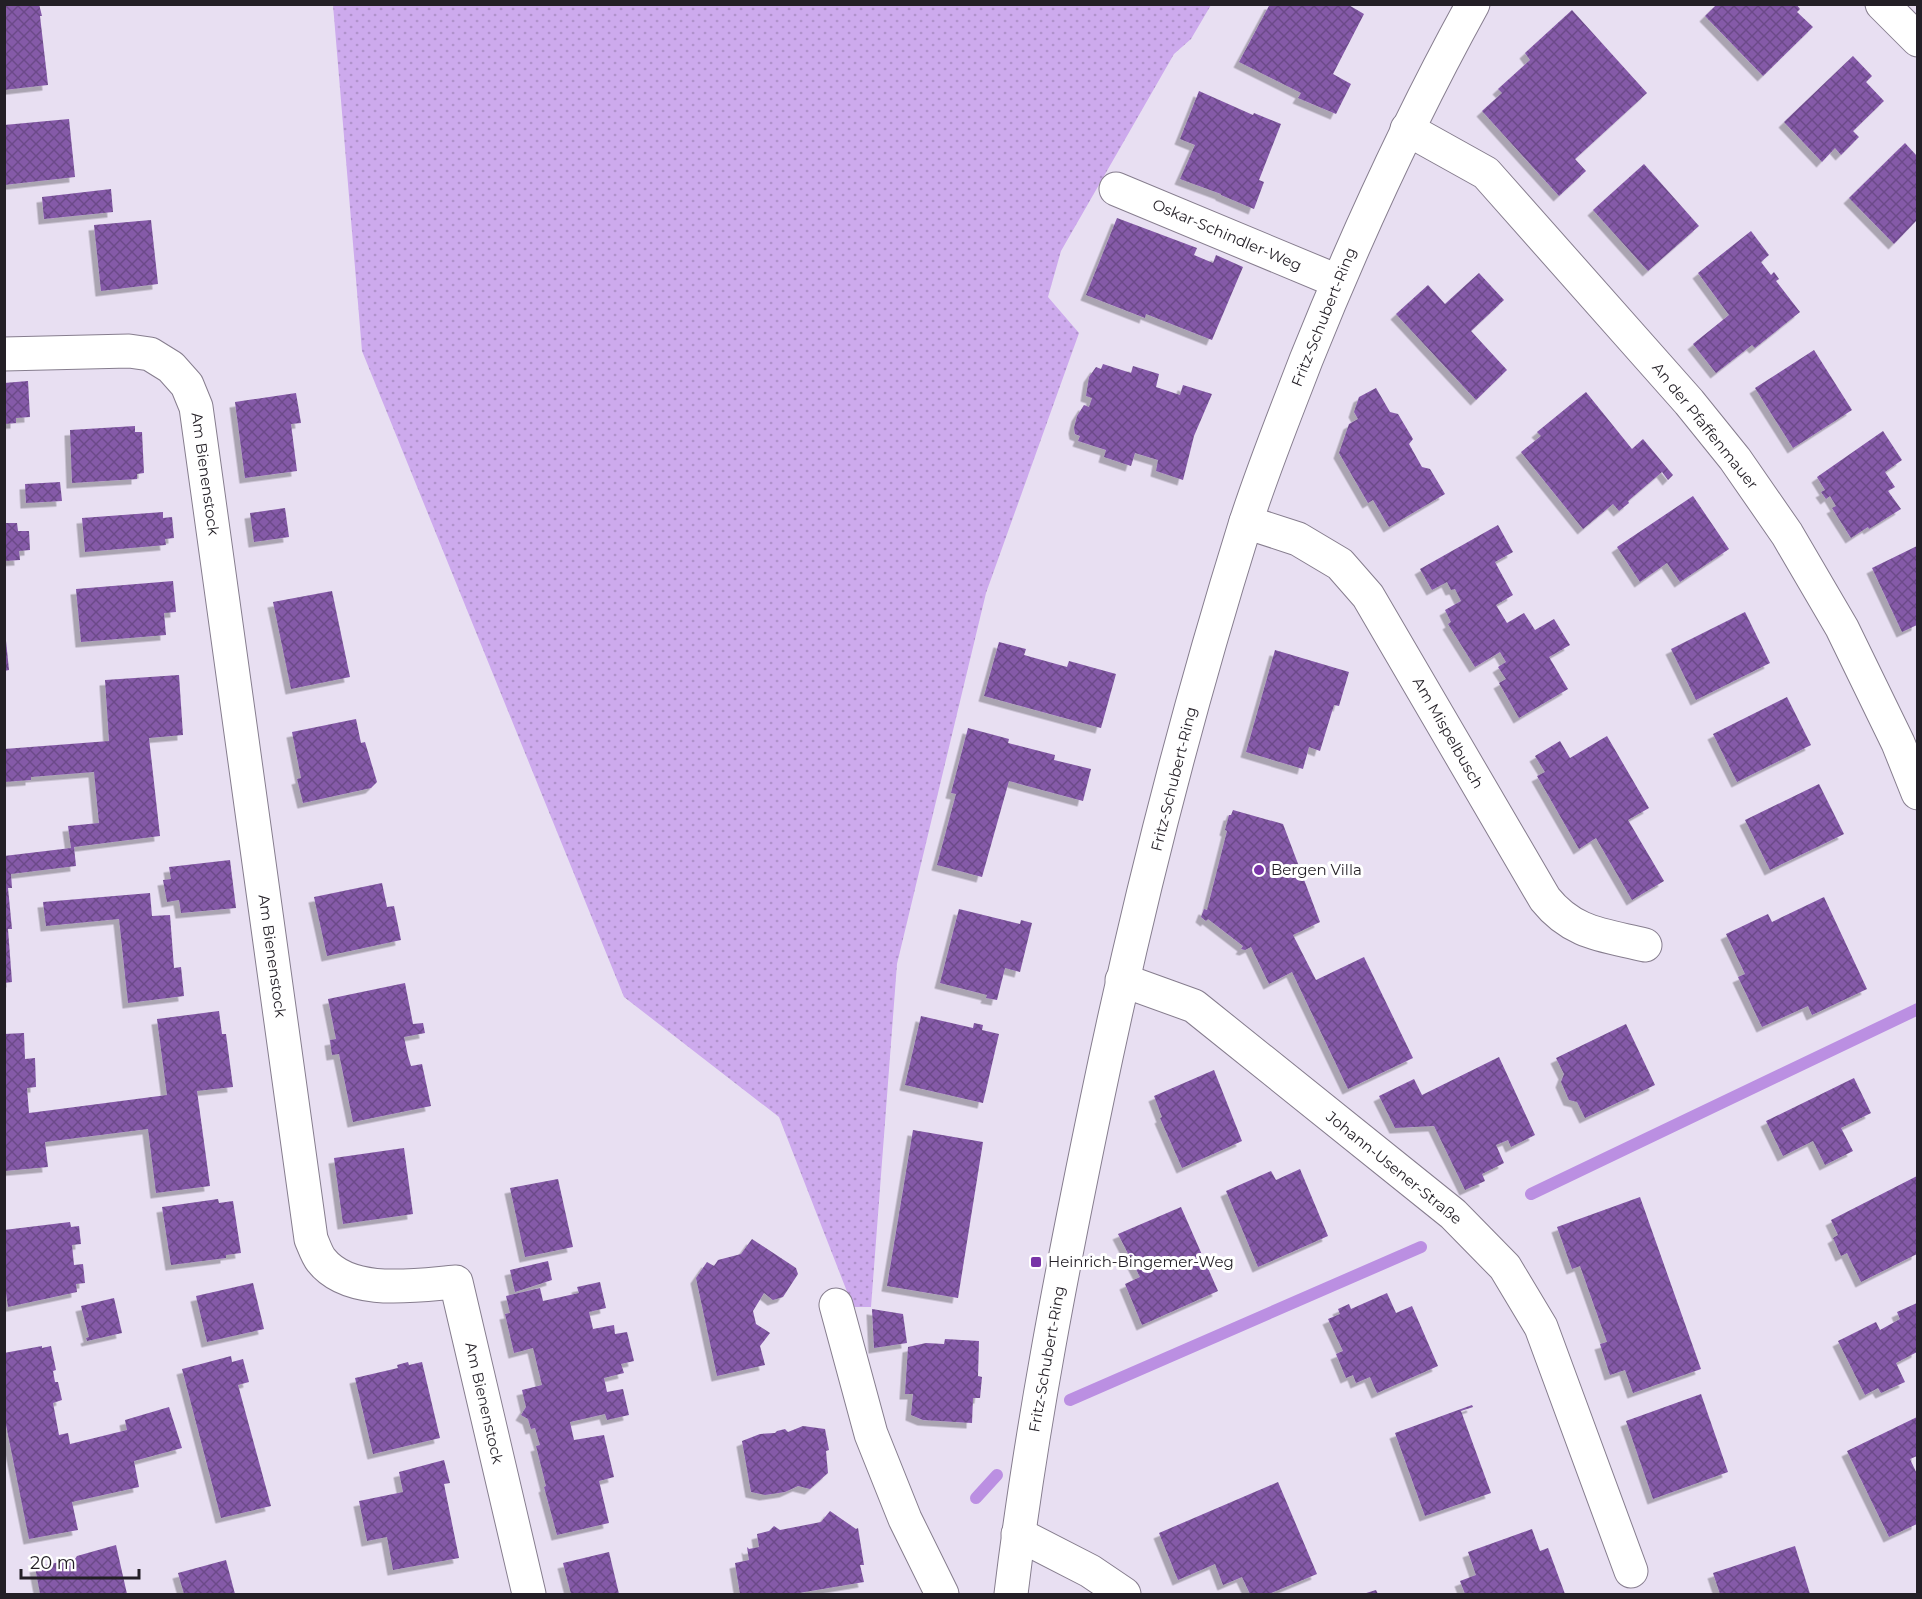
<svg xmlns="http://www.w3.org/2000/svg" width="1922" height="1599" viewBox="0 0 1922 1599" font-family="Montserrat,sans-serif">
<defs>
<pattern id="garden-dots" width="8" height="8" patternUnits="userSpaceOnUse" patternTransform="scale(1.5)"><rect width="8" height="8" fill="#cdaaed"/><path d="M2 2h.1M6 6h.1" fill="none" stroke="#b092cb" stroke-width="1.8" stroke-linecap="round"/></pattern>
<pattern id="building-cross-hatch" width="8" height="8" patternUnits="userSpaceOnUse" patternTransform="scale(1.5)"><rect width="8" height="8" fill="#855aa8"/><path d="M0 0l8 8M0 8l8-8" fill="none" stroke="#6c4a89"/></pattern>
<filter id="shadow"><feDropShadow dx="-5.5" dy="5.5" stdDeviation="0" flood-color="#0004"/></filter>
</defs>
<rect width="100%" height="100%" fill="#e8dff2"/>
<path fill="url(#garden-dots)" d="M333 5H1211L1191 39 1174 54 1061 251 1048 297 1079 333 986 593 897 964 871 1307H853L779 1117 624 997 362 351Z"/>
<g fill="none" stroke-linecap="round" stroke-linejoin="round">
<g stroke="#bb8fe2" stroke-width="12">
<path d="M1531 1194 1918 1009"/>
<path d="M1070 1400 1421 1247"/>
<path d="M976 1498 997 1475"/>
</g>
</g>
<g fill="url(#building-cross-hatch)" filter="url(#shadow)">
<path d="M4 4H39L42 16H40L48 85 4 90Z"/>
<path d="M1270 4H1347L1364 14 1333 74 1351 84 1336 114 1298 98 1301 93 1239 62Z"/>
<path d="M1717 4H1796L1800 9 1797 12 1813 27 1763 76 1705 16Z"/>
<path d="M1572 10 1647 93 1575 159 1586 171 1559 196 1482 111 1502 93 1498 89 1530 60 1525 53Z"/>
<path d="M1853 56 1872 76 1866 82 1884 101 1853 131 1859 137 1841 155 1835 148 1822 162 1784 122Z"/>
<path d="M1199 91 1253 115 1254 113 1281 124 1259 180 1264 182 1254 209 1221 195V194L1180 179 1195 145 1180 139Z"/>
<path d="M69 119 75 177 4 185V125Z"/>
<path d="M1905 143 1917 156V220L1894 244 1849 198Z"/>
<path d="M1644 164 1699 226 1648 271 1593 210Z"/>
<path d="M111 189 113 212 44 219 42 197Z"/>
<path d="M1117 218 1197 248 1194 255 1213 263 1216 255 1243 267 1212 340 1146 314 1145 318 1086 295Z"/>
<path d="M151 220 158 284 101 291 94 225Z"/>
<path d="M1751 231 1769 255 1761 262 1771 275 1774 272 1779 279 1776 281 1800 312 1755 348 1752 345 1716 373 1693 344 1729 315 1698 273Z"/>
<path d="M1479 273 1504 300 1471 331 1507 370 1476 400 1396 314 1428 285 1445 304Z"/>
<path d="M1814 350 1852 410 1793 448 1755 388Z"/>
<path d="M1103 364 1131 373 1133 366 1159 374 1156 387 1180 395 1183 385 1212 394 1194 436 1183 480 1156 471 1158 460 1135 453 1131 466 1104 457 1106 450 1078 441 1080 436 1075 434 1074 428 1077 416 1084 405 1089 407 1092 398 1086 396 1089 377 1096 367 1101 369Z"/>
<path d="M28 381 30 417 16 418V423L4 424V383Z"/>
<path d="M1376 388 1390 412 1398 414 1413 439 1409 444 1422 467 1430 469 1445 494 1389 527 1373 500 1368 503 1339 453 1349 424 1358 419 1354 412 1359 397Z"/>
<path d="M1586 392 1632 449 1643 439 1673 475 1668 480 1662 472 1628 501 1629 503 1619 511 1613 504 1583 529 1521 452 1541 436 1537 432Z"/>
<path d="M296 393 301 423 291 424 297 471 245 478 235 402Z"/>
<path d="M135 426V432H142L144 473 137 474V479L72 483 70 430Z"/>
<path d="M1883 431 1902 460 1885 472 1895 487 1888 491 1901 509 1869 529 1868 527 1851 538 1832 508 1836 506 1830 496 1826 499 1821 492 1825 490 1817 477Z"/>
<path d="M60 482 62 501 26 503 25 484Z"/>
<path d="M1693 496 1729 549 1680 582 1667 563 1640 582 1617 547Z"/>
<path d="M285 508 289 537 254 542 250 513Z"/>
<path d="M163 512V518L172 517 174 538 165 539 166 545 85 552 82 518Z"/>
<path d="M4 523H17L18 531H29L30 550 19 551 20 560 4 561Z"/>
<path d="M1498 525 1513 552 1495 562 1513 595 1496 605 1507 623 1524 613 1535 630 1554 619 1570 645 1549 657 1568 689 1519 718 1499 683 1506 679 1498 667 1506 662 1500 652 1475 667 1448 624 1451 622 1445 610 1461 601 1455 589 1451 590 1447 582 1432 590 1420 569Z"/>
<path d="M1917 546V625L1902 632 1872 568Z"/>
<path d="M173 581 176 612 164 613 166 635 81 642 76 589Z"/>
<path d="M332 591 350 677 291 689 273 602Z"/>
<path d="M1745 612 1770 663 1696 700 1671 649Z"/>
<path d="M4 641H6L9 670 4 671Z"/>
<path d="M999 642 1026 649 1024 655 1067 667 1069 661 1116 674 1101 728 984 696Z"/>
<path d="M1275 650 1349 672 1339 706 1334 705 1320 751 1309 747 1303 769 1246 752Z"/>
<path d="M179 675 183 735 149 738 160 836 74 847 76 866 11 874 12 888H8L12 929H8L12 982 4 983V856L71 848 68 826 99 823 94 772 31 777V780L4 782V749L109 741 105 680Z"/>
<path d="M1787 697 1811 745 1737 782 1713 734Z"/>
<path d="M356 719 361 743 365 742 377 782 371 788 303 803 297 779 301 778 292 732Z"/>
<path d="M968 728 1009 739 1008 743 1055 755 1054 760 1091 769 1083 801 1009 781 982 877 937 865 956 794 951 793Z"/>
<path d="M1607 736 1649 808 1628 820 1664 881 1632 900 1596 838 1579 849 1537 776 1545 772 1535 756 1560 741 1570 758Z"/>
<path d="M1819 784 1844 834 1770 870 1745 820Z"/>
<path d="M1233 810 1283 824 1320 922 1293 935 1316 980 1364 957 1413 1058 1348 1089 1292 972 1269 984 1251 947 1245 950 1241 949 1243 946 1208 919 1206 921 1201 917 1204 909 1207 910 1227 831 1225 830 1229 815H1231Z"/>
<path d="M230 860 236 908 181 913 179 900 167 902 163 880 171 879 169 867Z"/>
<path d="M382 883 387 907 394 906 401 940 327 956 314 897Z"/>
<path d="M150 893 152 916 170 915 174 968 181 967 184 996 128 1003 119 919 46 926 43 902Z"/>
<path d="M1824 897 1867 989 1812 1015 1808 1006 1762 1027 1738 977 1745 974 1726 934 1768 914 1772 922Z"/>
<path d="M959 909 1020 924 1021 920 1032 923 1020 972 1005 968 997 1000 986 998 987 995 940 983Z"/>
<path d="M405 983 413 1024 423 1023 425 1033 404 1037 408 1056 411 1066 422 1064 431 1106 353 1122 339 1054 332 1055 330 1040 336 1039 328 999Z"/>
<path d="M219 1011 222 1034H226L233 1087 197 1091 210 1186 156 1193 148 1129 45 1142 48 1167 4 1171V1034L24 1033 25 1059 35 1058 36 1087 27 1088 29 1113 167 1095 157 1019Z"/>
<path d="M921 1016 973 1028 974 1023 983 1025 982 1030 999 1034 983 1103 905 1085Z"/>
<path d="M1626 1024 1655 1085 1585 1118 1577 1102 1569 1100 1561 1082 1564 1074 1556 1058Z"/>
<path d="M1499 1057 1535 1135 1511 1147 1508 1140 1496 1145 1504 1163 1482 1174 1485 1181 1465 1190 1434 1126 1395 1128 1379 1096 1414 1079 1422 1095Z"/>
<path d="M1214 1070 1242 1141 1182 1168 1160 1118 1162 1117 1154 1096Z"/>
<path d="M1854 1078 1871 1113 1841 1128 1853 1151 1825 1165 1813 1141 1783 1156 1766 1121Z"/>
<path d="M913 1130 983 1142 958 1298 887 1286Z"/>
<path d="M404 1148 413 1214 343 1224 334 1158Z"/>
<path d="M1300 1169 1328 1236 1258 1267 1226 1191 1271 1171 1276 1180Z"/>
<path d="M1917 1176V1254L1861 1282 1847 1253 1841 1256 1833 1238 1838 1235 1831 1220Z"/>
<path d="M558 1179 573 1247 525 1257 510 1188Z"/>
<path d="M1640 1197 1701 1369 1633 1393 1625 1370 1610 1375 1600 1344 1607 1342 1580 1266 1572 1269 1557 1227Z"/>
<path d="M218 1199 219 1203 233 1201 241 1253 226 1255V1258L171 1265 162 1207Z"/>
<path d="M1181 1207 1218 1291 1142 1325 1125 1284 1140 1277 1118 1234Z"/>
<path d="M70 1222 71 1227 79 1226 81 1244 72 1245 74 1265 83 1264 85 1283 76 1284 77 1292 8 1307 4 1279V1230Z"/>
<path d="M752 1239 796 1268 798 1274 783 1297 773 1300 764 1293 753 1311 756 1324 770 1333 760 1346 765 1365 717 1376 696 1278 707 1262 714 1266 718 1260 741 1254Z"/>
<path d="M548 1261 552 1280 515 1292 510 1270Z"/>
<path d="M600 1282 606 1308 589 1312 593 1329 614 1325 615 1334 627 1332 634 1361 621 1364 624 1373 604 1378 607 1392 623 1389 629 1415 607 1420 605 1414 570 1422 574 1440 604 1435 614 1477 599 1481 609 1523 557 1535 544 1487 546 1486 536 1446 540 1445 535 1428 531 1429 528 1419 521 1415 526 1407 522 1390 542 1385 533 1348 514 1353 505 1314 510 1313 506 1296 540 1288 543 1301 579 1293 577 1287Z"/>
<path d="M253 1283 264 1329 207 1342 196 1296Z"/>
<path d="M1387 1293 1396 1313 1412 1306 1438 1366 1377 1393 1370 1377 1356 1383 1353 1375 1346 1378 1336 1354 1343 1351 1328 1319 1340 1314 1338 1309 1349 1304 1351 1309Z"/>
<path d="M114 1298 122 1333 87 1341 86 1338 89 1337 81 1306Z"/>
<path d="M1917 1303V1352L1896 1363 1905 1382 1881 1393 1878 1388 1865 1395 1838 1341 1876 1322 1880 1330 1900 1319 1897 1312Z"/>
<path d="M872 1309 903 1314 907 1343 874 1348Z"/>
<path d="M945 1339 979 1341 978 1376 982 1377 980 1398H973L972 1423 923 1420 911 1415 913 1394H905L908 1347 926 1343 944 1344Z"/>
<path d="M42 1346V1348L51 1346 56 1370 53 1371 55 1382H58L62 1400 53 1403 59 1435 68 1433 70 1444 127 1430 125 1420 169 1407 182 1448 134 1461 139 1487 72 1502 78 1530 29 1539 4 1415V1353Z"/>
<path d="M231 1356 232 1362 243 1359 249 1382 238 1385 271 1506 221 1518 182 1369Z"/>
<path d="M408 1362 409 1365 422 1362 440 1438 373 1454 355 1378 398 1368 397 1365Z"/>
<path d="M1701 1394 1728 1472 1653 1499 1626 1421Z"/>
<path d="M1472 1405 1473 1407 1461 1411 1491 1493 1425 1516 1395 1433Z"/>
<path d="M1917 1417V1456L1910 1459 1917 1474V1524L1889 1537 1847 1451Z"/>
<path d="M803 1426 825 1429 829 1450 826 1451 828 1473 810 1489 798 1486 785 1492 765 1495 751 1492 742 1441 760 1434 775 1433 777 1431 785 1429 788 1432Z"/>
<path d="M444 1460 450 1483 444 1484 459 1558 393 1570 387 1537 367 1541 359 1501 403 1492 399 1472Z"/>
<path d="M1278 1482 1317 1574 1269 1594H1250L1242 1577 1223 1585 1215 1564 1178 1580 1159 1533Z"/>
<path d="M830 1511 856 1529 858 1528 864 1565H860L864 1582 793 1594H740L735 1563 749 1560 747 1547 749 1549 759 1547 757 1534 769 1531 774 1526 780 1530 821 1522Z"/>
<path d="M1532 1529 1540 1551 1548 1548 1565 1594H1465L1460 1581 1476 1575 1468 1552Z"/>
<path d="M116 1545 127 1594H40L35 1567 75 1559 77 1556Z"/>
<path d="M1795 1546 1810 1594H1720L1713 1573Z"/>
<path d="M609 1552 619 1594H571L563 1563Z"/>
<path d="M226 1560 235 1594H184L178 1573Z"/>
<path d="M1376 1590 1378 1594H1363Z"/>
</g>
<g fill="none" stroke-linecap="round" stroke-linejoin="round">
<defs>
<g id="minor">
<path d="M1882 4 1918 40"/>
<path d="M1407 129 1486 173 1689 402 1735 459 1787 534 1842 628 1898 743 1918 793"/>
<path d="M1116 189 1337 281"/>
<path d="M4 354 129 351 150 354 171 367 187 385 196 407 311 1239C314 1246 317 1255 321 1260 350 1297 417 1285 456 1282L529 1594"/>
<path d="M1246 522 1298 539 1340 564 1368 596 1545 899C1573 934 1604 935 1645 945"/>
<path d="M1122 980 1194 1006 1453 1214 1505 1267 1541 1327 1631 1571"/>
<path d="M836 1305 871 1434 905 1519 942 1594"/>
<path d="M1018 1534 1090 1571 1124 1594"/>
<path d="M1011 1594C1031 1428 1063 1264 1097 1100 1137 907 1186 714 1245 525 1263 469 1285 415 1306 360 1355 238 1409 120 1473 4"/>
</g>
</defs>
<use href="#minor" stroke="#867d8e" stroke-width="35"/>
<use href="#minor" stroke="#fff" stroke-width="33"/>
</g>
<g fill="#7833a7" stroke="#fff" stroke-width="2">
<circle cx="1259" cy="870" r="6"/>
<rect x="1030" y="1256" width="12" height="12" rx="3"/>
</g>
<g text-anchor="middle" stroke-width="6" stroke-linejoin="round" paint-order="stroke">
<g font-size="15" fill="#231f26" stroke="#fff">
<text transform="translate(1227 235) rotate(23)" y="5">Oskar-Schindler-Weg</text>
<text transform="translate(1324 317) rotate(-68)" y="5">Fritz-Schubert-Ring</text>
<text transform="translate(1705 426) rotate(51)" y="5">An der Pfaffenmauer</text>
<text transform="translate(205 474) rotate(82)" y="5">Am Bienenstock</text>
<text transform="translate(1448 733) rotate(60)" y="5">Am Mispelbusch</text>
<text transform="translate(1174 779) rotate(-76)" y="5">Fritz-Schubert-Ring</text>
<text transform="translate(272 956) rotate(82)" y="5">Am Bienenstock</text>
<text transform="translate(1394 1168) rotate(39)" y="5">Johann-Usener-Straße</text>
<text transform="translate(1047 1359) rotate(-80)" y="5">Fritz-Schubert-Ring</text>
<text transform="translate(484 1403) rotate(77)" y="5">Am Bienenstock</text>
</g>
<g font-size="15" fill="#231f26" stroke="#fff" text-anchor="start">
<text x="1271" y="875">Bergen Villa</text>
<text x="1048" y="1267">Heinrich-Bingemer-Weg</text>
</g>
</g>
<rect width="1922" height="1599" fill="none" stroke="#231f26" stroke-width="12"/>
<path d="M21 1569v9h118v-9" fill="none" stroke="#231f26" stroke-width="3"/>
<text x="30" y="1569" font-size="18" fill="#231f26" stroke="#ffffff" stroke-width="4.5" paint-order="stroke">20 m</text>
</svg>
